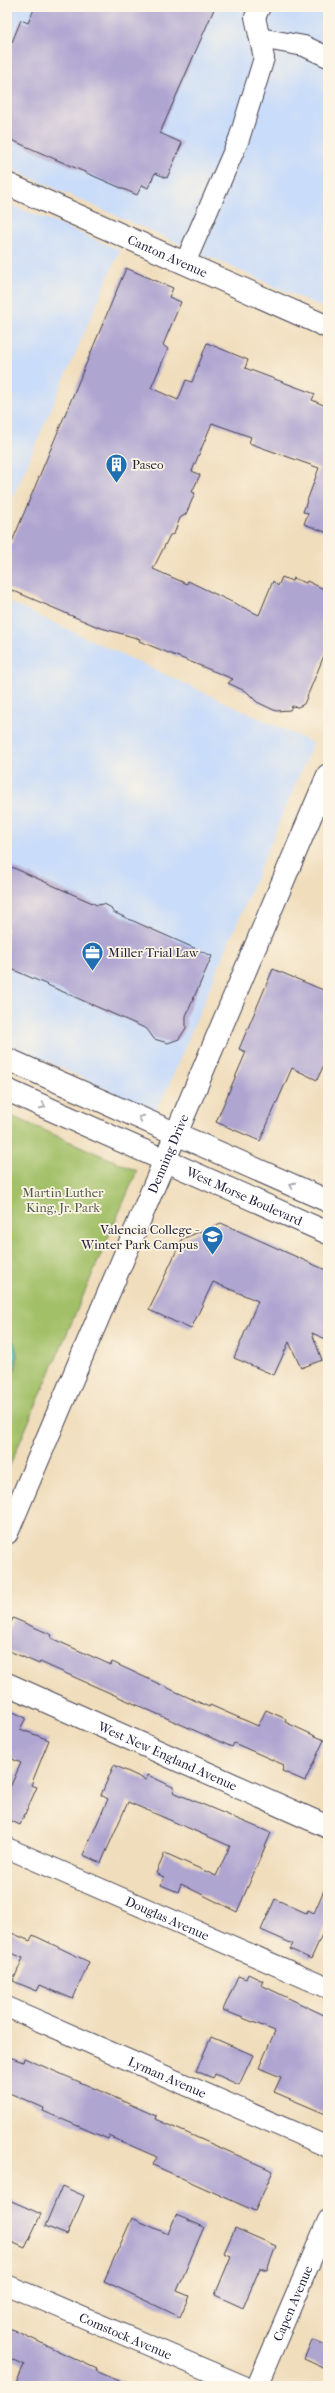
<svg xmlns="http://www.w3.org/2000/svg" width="335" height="2393" viewBox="0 0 335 2393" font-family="'IM FELL French Canon',serif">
<rect width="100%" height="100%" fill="#fcf5e5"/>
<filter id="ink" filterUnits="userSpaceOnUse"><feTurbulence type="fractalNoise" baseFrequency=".025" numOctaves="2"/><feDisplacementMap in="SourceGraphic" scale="8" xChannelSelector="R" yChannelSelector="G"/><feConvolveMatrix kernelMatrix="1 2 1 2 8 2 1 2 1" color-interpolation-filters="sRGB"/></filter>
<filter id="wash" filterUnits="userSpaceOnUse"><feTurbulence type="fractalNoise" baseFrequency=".012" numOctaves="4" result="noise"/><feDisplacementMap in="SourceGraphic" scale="16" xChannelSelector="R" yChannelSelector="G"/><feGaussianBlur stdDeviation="0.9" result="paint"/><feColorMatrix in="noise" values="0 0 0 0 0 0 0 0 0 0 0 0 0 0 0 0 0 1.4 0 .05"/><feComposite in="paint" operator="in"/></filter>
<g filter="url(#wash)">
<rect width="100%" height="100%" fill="#f0ddbc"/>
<g fill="#c9dcf9">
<path d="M7 7H328V310L7 167Z"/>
<path d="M7 203 120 250 7 511Z"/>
<path d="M7 601 313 743 166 1092 155 1111 7 1043Z"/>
</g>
<path fill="#a2c068" stroke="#627152" d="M7 1114 137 1171 7 1472V1387L17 1364V1353L7 1326Z"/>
<path fill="#5dcad2" stroke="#407686" d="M7 1326C20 1353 18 1360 7 1387Z"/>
<g id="blocks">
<g fill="#afa5d1">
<path d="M35 7H215L160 133 182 143 167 178 155 173 148 188 142 185 137 195 7 138V44L12 42 21 20 28 23Z"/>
<path d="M126 268 173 288 169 297 181 302 163 345 168 349 151 388 178 400 186 380 192 382 207 343 248 360 245 368 315 394 312 400 328 407V533L304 524 308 513 303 512 319 468 249 443 251 437 212 423 192 471 200 475 192 492 195 493 186 514 180 518 174 534 170 535 153 569 187 584 188 581 259 615 273 581 278 586 282 577 292 581 293 578 306 583 307 581 328 591V646L304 704 298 707 292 706 290 710 276 711 257 702 247 692 228 683 233 679 139 641 140 639 98 627 7 588V554Z"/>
<path d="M7 865 97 905 104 904 110 907 113 912 212 956 186 1016V1028L179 1039 168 1043 154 1039 147 1029 7 967Z"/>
<path d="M273 969 328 992V1056L317 1080 292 1068 260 1141 216 1122 246 1052 239 1049Z"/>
<path d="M221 1223 328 1271V1340L312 1333 322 1360 301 1368 289 1342 274 1375 234 1358 258 1301 213 1282 191 1329 149 1310 182 1239Z"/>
<path d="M13 1618 52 1635 51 1638 111 1665 112 1662 209 1707 210 1705 258 1726 266 1710 286 1719 285 1722 324 1740 305 1781 282 1771 284 1765 234 1743 232 1747 40 1662 39 1664 7 1650V1631Z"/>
<path d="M7 1709 26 1718 20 1729 49 1740 31 1785 37 1787 20 1825 7 1819V1794L21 1763 8 1757 7 1760Z"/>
<path d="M114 1765 146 1780 148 1775 175 1788 173 1792 271 1833 237 1912 181 1884 178 1892 161 1885 164 1877 156 1873 165 1853 216 1876 230 1846 128 1802 101 1863 83 1855 108 1799 101 1795Z"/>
<path d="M328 1881V1921L311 1959 290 1949 293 1944 261 1930 275 1899 306 1913 308 1910 314 1913Z"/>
<path d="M7 1931 30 1941 33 1935 89 1962 73 1999 40 1985 37 1991 13 1981 23 1958 7 1951Z"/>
<path d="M248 1974 263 1981 261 1985 328 2017V2115L274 2092 281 2077 259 2068 275 2031 223 2010 238 1976 246 1979Z"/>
<path d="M211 2037 253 2055 239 2085 215 2074 213 2078 196 2071Z"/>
<path d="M7 2056 23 2062 24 2058 89 2086 156 2116 155 2119 273 2171 255 2211 153 2165 157 2157 109 2136 108 2139 43 2111 44 2108 7 2092Z"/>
<path d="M62 2186 84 2196 67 2235 45 2226Z"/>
<path d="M7 2199 41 2214 25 2248 7 2240Z"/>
<path d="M176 2215 204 2227 177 2291 189 2296 180 2317 104 2281 132 2218 168 2234Z"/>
<path d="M235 2228 276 2246 267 2270 260 2268 243 2308 215 2295 231 2256 224 2253Z"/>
<path d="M7 2327 97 2369 96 2371 131 2386H15L24 2365 7 2357Z"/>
<path d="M312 2340 328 2347V2370L304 2359Z"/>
</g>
</g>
</g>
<g filter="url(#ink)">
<use href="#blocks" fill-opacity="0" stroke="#413e4e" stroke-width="1"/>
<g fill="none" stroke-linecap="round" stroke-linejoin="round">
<defs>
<g id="street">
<path d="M260 38 304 46 328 57"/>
<path d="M185 263 239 139 264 58 255 17 260 7"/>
<path id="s1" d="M7 1848 328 1988"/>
<path id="s2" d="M7 2007 328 2147"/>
<path id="s3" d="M7 2285 244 2386"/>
<path id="s4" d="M257 2386 328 2220"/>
</g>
<g id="secondary">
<path id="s5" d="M7 184 328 327"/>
<path d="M7 1059 328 1201"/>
<path id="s6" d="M7 1090 328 1233"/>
<path id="s7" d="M7 1533 328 775"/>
<path id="s8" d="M7 1684 328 1827"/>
</g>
</defs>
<use href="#street" stroke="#413e4e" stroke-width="22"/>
<use href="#secondary" stroke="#413e4e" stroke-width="24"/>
<use href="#street" stroke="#fff" stroke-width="20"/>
<use href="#secondary" stroke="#fff" stroke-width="22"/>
</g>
<defs><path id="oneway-chevron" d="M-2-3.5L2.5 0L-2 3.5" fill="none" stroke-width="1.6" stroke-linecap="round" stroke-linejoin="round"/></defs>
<g stroke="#9c9ca7">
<use href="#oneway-chevron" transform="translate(43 1106) rotate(24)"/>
<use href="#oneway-chevron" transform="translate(141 1118) rotate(-156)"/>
<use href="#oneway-chevron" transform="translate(292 1185) rotate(-156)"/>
</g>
</g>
<defs>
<symbol id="building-pin" viewBox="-11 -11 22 30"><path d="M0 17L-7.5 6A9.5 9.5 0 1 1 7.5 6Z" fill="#1f6fb2" stroke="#fcf5e5"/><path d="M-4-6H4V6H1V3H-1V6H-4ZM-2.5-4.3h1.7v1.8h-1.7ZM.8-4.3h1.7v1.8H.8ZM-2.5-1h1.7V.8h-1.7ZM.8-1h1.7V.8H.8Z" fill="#fff"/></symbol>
<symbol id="office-pin" viewBox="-11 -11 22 30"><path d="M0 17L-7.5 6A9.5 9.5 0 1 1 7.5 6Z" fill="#1f6fb2" stroke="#fcf5e5"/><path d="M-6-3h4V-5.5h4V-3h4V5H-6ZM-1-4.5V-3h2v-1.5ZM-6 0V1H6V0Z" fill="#fff"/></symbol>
<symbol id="university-pin" viewBox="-11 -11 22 30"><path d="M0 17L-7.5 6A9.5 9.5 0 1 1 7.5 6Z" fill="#1f6fb2" stroke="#fcf5e5"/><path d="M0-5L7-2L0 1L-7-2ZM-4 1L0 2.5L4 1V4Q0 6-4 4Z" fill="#fff"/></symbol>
</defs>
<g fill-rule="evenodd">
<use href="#building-pin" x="104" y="452" width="25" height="34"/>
<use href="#office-pin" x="80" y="940" width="25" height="34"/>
<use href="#university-pin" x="200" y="1224" width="25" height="34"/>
</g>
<g text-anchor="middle" stroke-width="3.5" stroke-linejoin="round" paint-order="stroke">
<g font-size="13" fill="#22223b" stroke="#fcf5e5">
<text dy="5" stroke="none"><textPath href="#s5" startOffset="176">Canton Avenue</textPath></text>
<text dy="5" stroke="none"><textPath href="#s7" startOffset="412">Denning Drive</textPath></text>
<text dy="5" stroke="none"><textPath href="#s6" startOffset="260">West Morse Boulevard</textPath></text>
<text dy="5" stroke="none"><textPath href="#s8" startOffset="176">West New England Avenue</textPath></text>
<text dy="5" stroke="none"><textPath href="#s1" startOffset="175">Douglas Avenue</textPath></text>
<text dy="5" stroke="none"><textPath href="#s2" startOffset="175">Lyman Avenue</textPath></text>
<text dy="5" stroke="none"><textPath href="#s4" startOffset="90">Capen Avenue</textPath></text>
<text dy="5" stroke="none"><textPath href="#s3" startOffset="129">Comstock Avenue</textPath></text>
</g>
<g font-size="13" fill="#22223b" stroke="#fcf5e5" text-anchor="start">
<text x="132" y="469">Paseo</text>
<text x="108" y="957">Miller Trial Law</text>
<text x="198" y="1234" text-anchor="end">Valencia College -<tspan x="198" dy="15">Winter Park Campus</tspan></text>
</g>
<g font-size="13" fill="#4f594b" stroke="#fcf5e5">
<text x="63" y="1197">Martin Luther<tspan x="63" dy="15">King, Jr. Park</tspan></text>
</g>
</g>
<rect width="335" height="2393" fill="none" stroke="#fcf5e5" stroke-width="24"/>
</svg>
